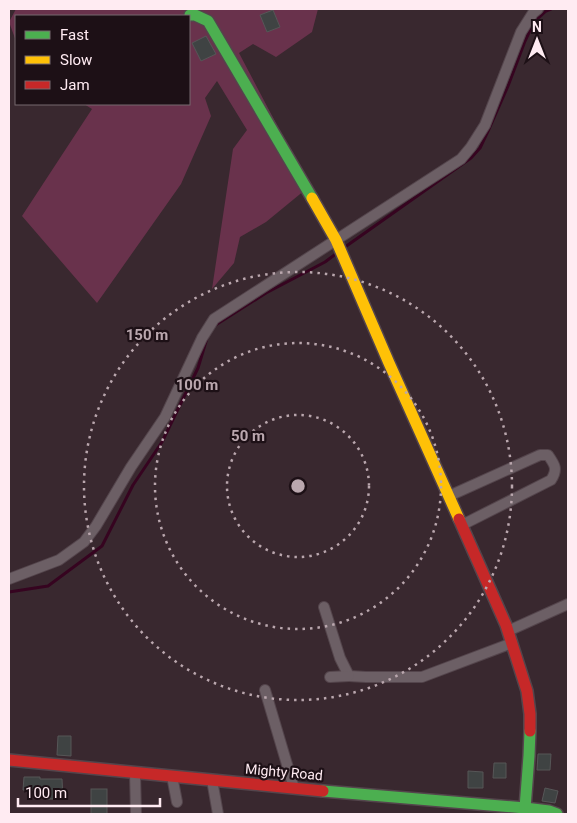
<svg xmlns="http://www.w3.org/2000/svg" width="577" height="823" viewBox="0 0 577 823" font-family="Roboto,sans-serif">
<rect width="100%" height="100%" fill="#39282f"/>
<path fill="#69324c" d="M16 9H318L312 32 276 57 253 44 239 53 310 188 305 190 266 222 240 237 234 263 212 289 233 149 247 130 217 81 205 98 211 116 181 184 97 303 22 216 92 109 84 104H189V16H16V41L9 22Z"/>
<g fill="none" stroke-linecap="round" stroke-linejoin="round">
<g stroke="#360420" stroke-width="3">
<path d="M345 247 471 158 480 148 489 129 508 86 525 41 534 22 546 11 551 9"/>
<path d="M214 326 266 293 325 262 337 253"/>
<path d="M9 592 48 586 102 546 133 485 162 442 198 368 207 338"/>
</g>
</g>
<g fill="#3f4343" stroke="#565657">
<path d="M273 10 280 27 267 32 260 15Z"/>
<path d="M206 36 216 54 201 61 192 43Z"/>
<path d="M58 736H71V756L57 755Z"/>
<path d="M538 754H551L550 770H537Z"/>
<path d="M494 763H506V778H493Z"/>
<path d="M468 771 483 772V788H468Z"/>
<path d="M24 777H40V779H62L63 799H46V791L23 790Z"/>
<path d="M545 788 558 791 555 803 542 801Z"/>
<rect x="91" y="789" width="16" height="25"/>
</g>
<g fill="none" stroke-linecap="round" stroke-linejoin="round">
<defs>
<g id="street">
<path d="M449 496 540 455H548C555 465 558 469 551 480L462 525"/>
<path d="M9 579 59 560 84 542 96 526 131 467 165 417 202 338 214 319 461 159 471 147 485 125 521 32 533 13 538 9"/>
<path d="M324 607 340 658 349 676 366 677H422L512 643"/>
<path d="M508 631 568 604"/>
<path d="M330 677 349 676"/>
<path d="M265 690 294 788"/>
<path d="M135 773 136 814"/>
<path d="M172 776 177 802"/>
<path d="M212 780 218 814"/>
</g>
<g id="fast">
<path d="M190 15H195L208 21 312 198"/>
<path d="M323 791 525 808 549 811 557 814"/>
<path d="M525 808 529 756 530 731"/>
</g>
<path id="slow" d="M312 198 336 240 389 363 459 519"/>
<g id="jam">
<path d="M459 519 506 625 527 691 530 714V731"/>
<path d="M9 760 323 791"/>
</g>
</defs>
<use href="#street" stroke="#54454c" stroke-width="12"/>
<use href="#fast" stroke="#54454c" stroke-width="14"/>
<use href="#slow" stroke="#54454c" stroke-width="14"/>
<use href="#jam" stroke="#54454c" stroke-width="14"/>
<use href="#street" stroke="#6c5f65" stroke-width="10"/>
<use href="#fast" stroke="#4caf50" stroke-width="11"/>
<use href="#slow" stroke="#ffc107" stroke-width="11"/>
<use href="#jam" stroke="#c62828" stroke-width="11"/>
</g>
<g fill="none" stroke="#baa7ae" stroke-width="2.5" stroke-dasharray="2.5 5">
<circle cx="298" cy="486" r="71"/>
<circle cx="298" cy="486" r="143"/>
<circle cx="298" cy="486" r="214"/>
</g>
<g text-anchor="middle" stroke-width="4.5" stroke-linejoin="round" paint-order="stroke">
<g font-size="14" fill="#ffebf2" stroke="#1d1016">
<text transform="translate(284 772) rotate(5)" y="5">Mighty Road</text>
</g>
</g>
<circle cx="298" cy="486" r="8" fill="#baa7ae" stroke="#1d1016" stroke-width="2.5"/>
<g font-size="15" text-anchor="middle" font-weight="bold" fill="#baa7ae" stroke="#1d1016" stroke-width="4.5" stroke-linejoin="round" paint-order="stroke">
<text x="147" y="340">150 m</text>
<text x="197" y="390">100 m</text>
<text x="248" y="441">50 m</text>
</g>
<rect width="577" height="823" fill="none" stroke="#ffebf2" stroke-width="20"/>
<rect x="15" y="15" width="175" height="90" fill="#1d1016" stroke="#77686e"/>
<rect x="25" y="31" width="25" height="8" fill="#4caf50" stroke="#77686e"/>
<text x="60" y="40" font-size="15" fill="#ffebf2">Fast</text>
<rect x="25" y="56" width="25" height="8" fill="#ffc107" stroke="#77686e"/>
<text x="60" y="65" font-size="15" fill="#ffebf2">Slow</text>
<rect x="25" y="81" width="25" height="8" fill="#c62828" stroke="#77686e"/>
<text x="60" y="90" font-size="15" fill="#ffebf2">Jam</text>
<g transform="translate(537 40)" stroke="#1d1016" stroke-width="4" paint-order="stroke">
<path d="M0-4L9 19L0 12L-9 19Z" fill="#ffebf2"/>
<text y="-8" font-size="14" font-weight="bold" text-anchor="middle" fill="#ffebf2">N</text>
</g>
<path d="M18 798v8h142v-8" fill="none" stroke="#ffebf2" stroke-width="2.5"/>
<text x="25" y="798" font-size="15" fill="#ffebf2" stroke="#1d1016" stroke-width="4" paint-order="stroke">100 m</text>
</svg>
